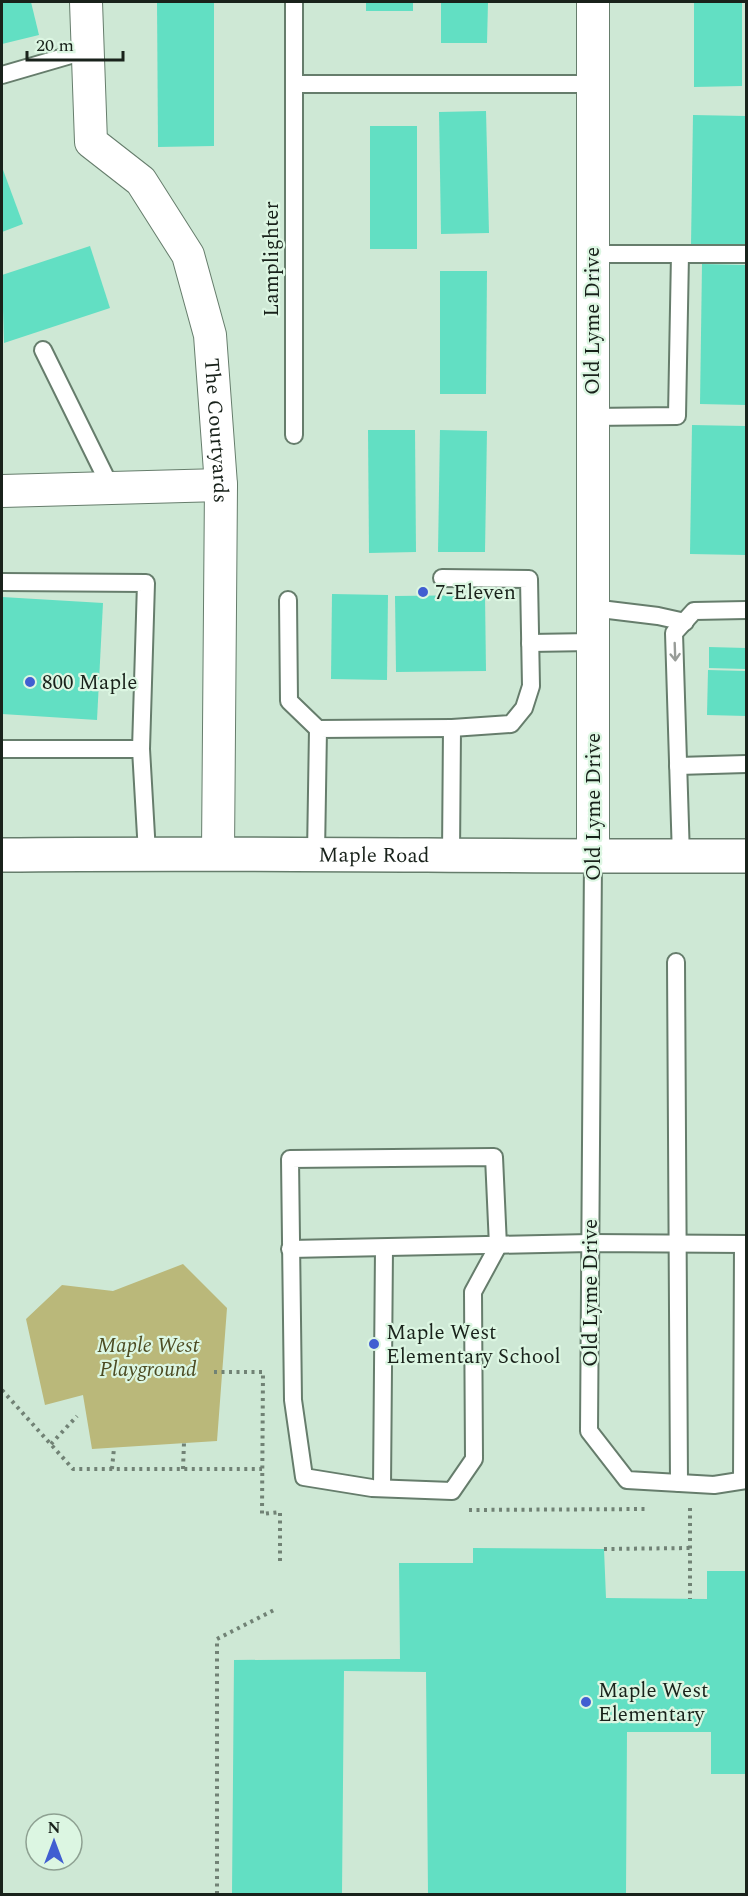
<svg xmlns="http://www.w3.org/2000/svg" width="748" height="1896" viewBox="0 0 748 1896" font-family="Spectral,serif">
<rect width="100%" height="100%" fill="#cee8d5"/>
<path fill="#bab87a" d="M183 1264 227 1308 217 1441 92 1449 83 1395 45 1405 26 1319 62 1285 113 1291Z"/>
<g fill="#62dfc3">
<path d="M2 2H31L39 35 2 44Z"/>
<path d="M157 2H214V146L158 147Z"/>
<rect x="366" y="2" width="47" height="9"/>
<path d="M441 2H488L487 43H441Z"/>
<path d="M694 2H742V86L694 87Z"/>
<path d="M486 111 489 233 441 234 439 112Z"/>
<path d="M693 115 746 116V246L691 245Z"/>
<rect x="370" y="126" width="47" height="123"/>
<path d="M2 167 23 224 2 232Z"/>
<path d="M90 246 110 308 4 343 2 275Z"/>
<path d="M702 264 746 265V405L700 404Z"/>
<path d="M440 271H487L486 394H440Z"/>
<path d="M692 425 746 426V555L690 554Z"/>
<path d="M368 430H415L416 552 369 553Z"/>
<path d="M440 430 487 431 485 552H438Z"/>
<path d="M332 594 388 595 387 680 331 679Z"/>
<path d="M485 595 486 671 396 672 395 596Z"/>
<path d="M2 597 103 603 97 720 2 714Z"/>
<path d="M709 647 746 648V669L709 668Z"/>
<path d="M708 670 746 671V716L707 715Z"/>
<path d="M473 1548 604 1549 606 1598 707 1599V1571H746V1774H711V1732H627L626 1894H428L426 1672 344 1671 342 1894H232L234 1660 400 1659 399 1563H473Z"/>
</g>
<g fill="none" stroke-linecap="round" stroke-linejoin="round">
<defs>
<g id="lane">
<path d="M2 75 88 50"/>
<path d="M294 84H593"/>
<path d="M592 254H746"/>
<path d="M43 350 111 488"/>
<path d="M592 417 677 416 680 254"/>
<path d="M294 435V2"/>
<path d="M442 578 529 579 531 686 524 708 511 724 452 728 451 855"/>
<path d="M2 582 146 583 141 749"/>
<path d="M288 600 289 701 318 729"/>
<path d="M592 608 658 616 685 622"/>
<path d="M530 643 592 642"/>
<path d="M2 749H141L147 853"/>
<path d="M678 766 746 764"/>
<path d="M316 854 318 729 452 728"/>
<path d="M681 857 674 633 694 611 746 610"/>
<path d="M593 858 589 1431 627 1480 714 1485 746 1480"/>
<path d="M676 962 679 1483"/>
<path d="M494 1157 498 1246 473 1292 474 1459 452 1491 372 1488 304 1477 293 1400 290 1159Z"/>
<path d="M290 1249 590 1243 746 1244"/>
<path d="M742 1480 743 1244"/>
<path d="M382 1488 384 1248"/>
</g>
<g id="street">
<path id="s1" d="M86 2 91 142 141 181 188 255 210 335 221 485 218 853"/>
<path d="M593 2V858"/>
<path d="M2 491 221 485"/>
</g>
<g id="secondary">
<path id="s2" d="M2 855C250 852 498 857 746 856"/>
</g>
</defs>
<use href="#lane" stroke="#667d6c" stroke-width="20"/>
<use href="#street" stroke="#667d6c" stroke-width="34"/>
<use href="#secondary" stroke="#667d6c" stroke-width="36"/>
<g stroke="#718275" stroke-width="4" stroke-dasharray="3 4.5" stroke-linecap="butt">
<path d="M214 1372H263L262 1514 280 1512V1565"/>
<path d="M2 1390 73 1469H262"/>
<path d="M51 1444 77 1416"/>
<path d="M112 1469 114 1448"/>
<path d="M183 1469 184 1443"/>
<path d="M690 1508V1599"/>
<path d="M469 1510 647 1509"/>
<path d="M604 1549 690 1548"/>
<path d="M217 1894V1639L276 1609"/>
</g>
<use href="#lane" stroke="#fff" stroke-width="16"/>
<use href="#street" stroke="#fff" stroke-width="32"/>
<use href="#secondary" stroke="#fff" stroke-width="33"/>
</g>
<defs><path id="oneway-shaft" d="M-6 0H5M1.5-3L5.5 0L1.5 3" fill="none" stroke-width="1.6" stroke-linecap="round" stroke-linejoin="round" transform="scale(1.5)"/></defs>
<use stroke="#989c98" href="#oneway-shaft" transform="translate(675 652) rotate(88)"/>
<g fill="#405ed1" stroke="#dcf6e2" stroke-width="2">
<circle cx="423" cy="592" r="6"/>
<circle cx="30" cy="682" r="6"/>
<circle cx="374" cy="1344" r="6"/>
<circle cx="586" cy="1702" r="6"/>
</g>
<g text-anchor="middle" stroke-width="4.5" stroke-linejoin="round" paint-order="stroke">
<g font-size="21" fill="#19221b" stroke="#dcf6e2">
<text transform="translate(271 259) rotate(-90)" y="7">Lamplighter</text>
<text transform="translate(592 321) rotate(-90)" y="7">Old Lyme Drive</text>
<text dy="7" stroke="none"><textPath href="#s1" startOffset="470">The Courtyards</textPath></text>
<text transform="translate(593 807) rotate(-90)" y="7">Old Lyme Drive</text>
<text dy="7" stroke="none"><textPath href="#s2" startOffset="372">Maple Road</textPath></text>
<text transform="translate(590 1293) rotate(-90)" y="7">Old Lyme Drive</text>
</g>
<g font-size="21" fill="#19221b" stroke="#dcf6e2" text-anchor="start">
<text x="435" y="599">7-Eleven</text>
<text x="42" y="689">800 Maple</text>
<text x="386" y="1339">Maple West<tspan x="386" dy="24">Elementary School</tspan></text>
<text x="598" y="1697">Maple West<tspan x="598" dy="24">Elementary</tspan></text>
</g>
<g font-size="21" font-style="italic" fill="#4c4b22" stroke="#dcf6e2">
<text x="148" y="1352">Maple West<tspan x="148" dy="24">Playground</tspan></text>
</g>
</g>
<rect width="748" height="1896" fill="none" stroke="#19221b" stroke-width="6"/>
<g transform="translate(54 1842)"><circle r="28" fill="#dcf6e2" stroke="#8ea192" stroke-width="1.5"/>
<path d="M0-4.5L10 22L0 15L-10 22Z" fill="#405ed1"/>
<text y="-9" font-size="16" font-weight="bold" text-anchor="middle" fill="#19221b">N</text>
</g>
<path d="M27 51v9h96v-9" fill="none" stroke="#19221b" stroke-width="3"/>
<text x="36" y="51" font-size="18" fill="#19221b" stroke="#dcf6e2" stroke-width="4.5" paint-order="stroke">20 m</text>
</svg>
